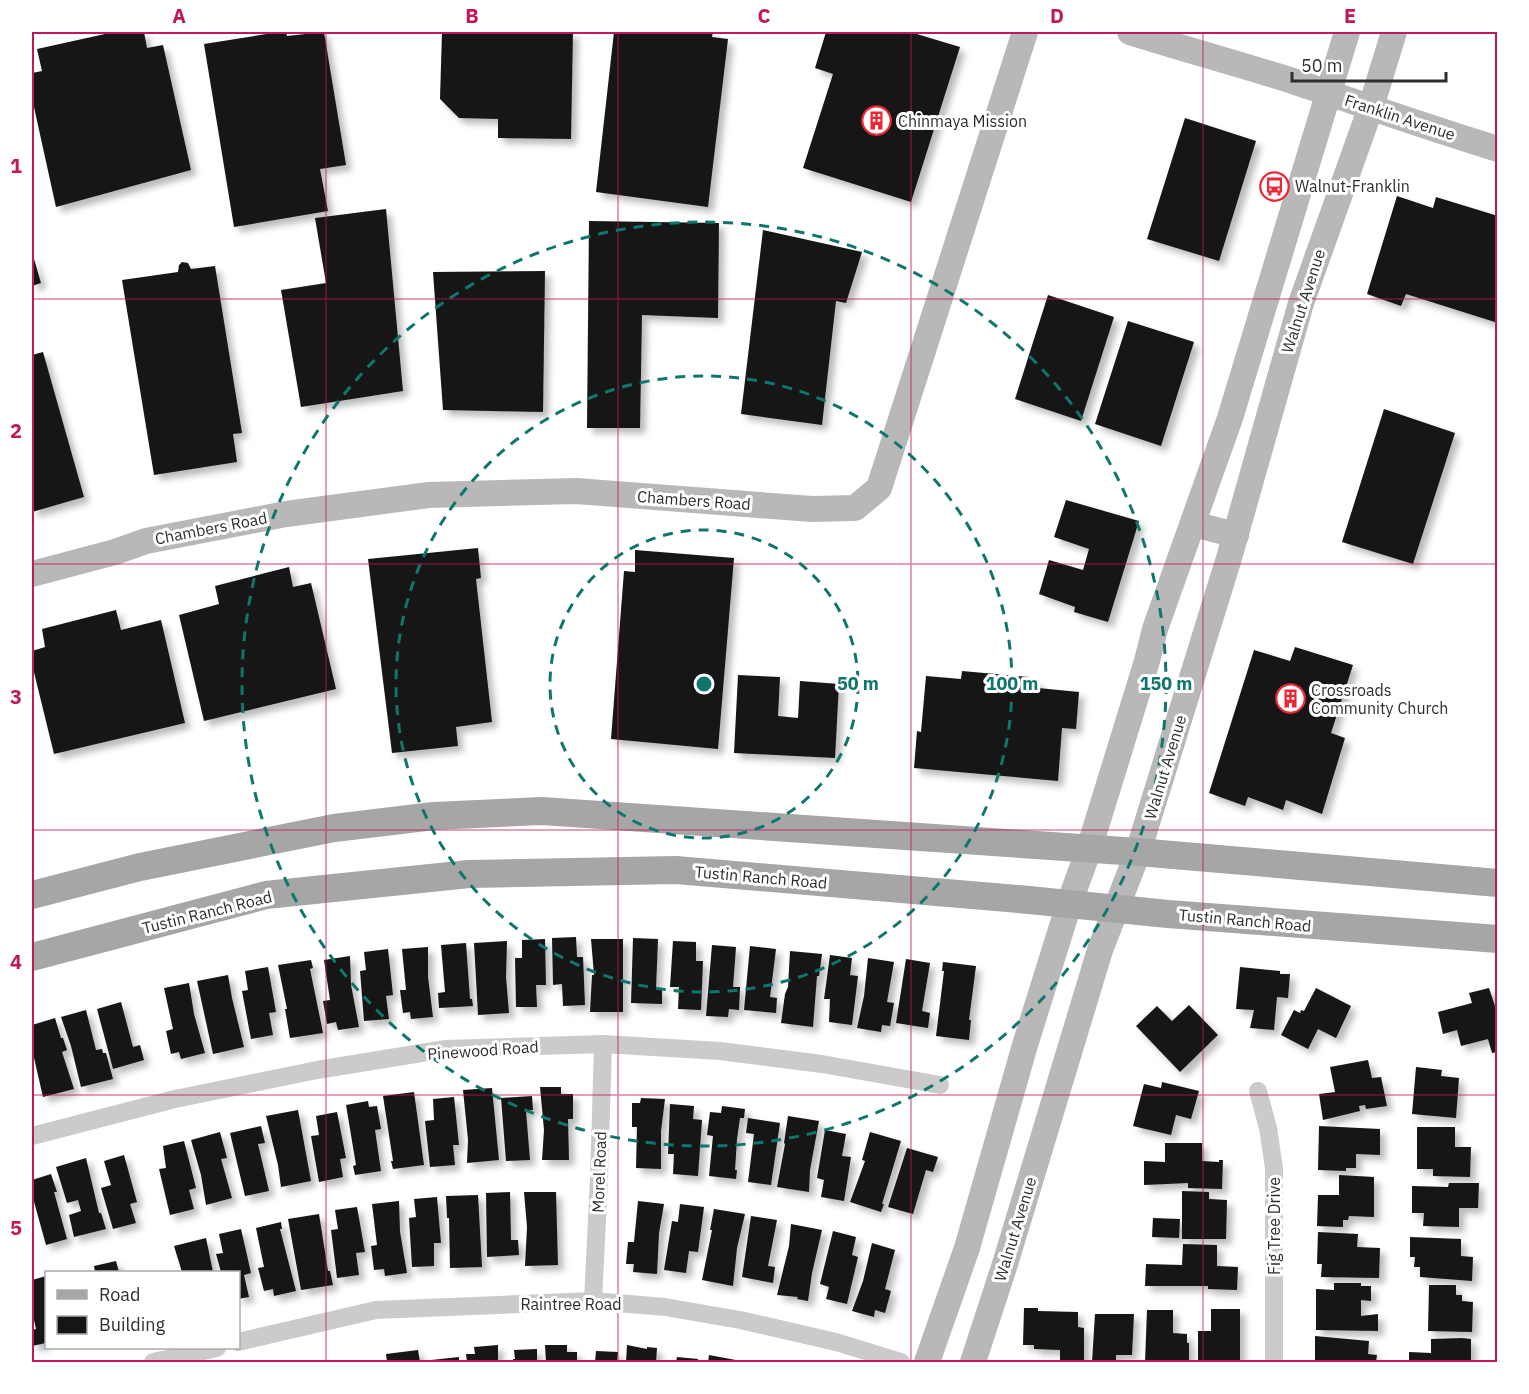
<svg xmlns="http://www.w3.org/2000/svg" width="1529" height="1394" viewBox="0 0 1529 1394" font-family="'IBM Plex Sans',sans-serif">
<defs>
<filter id="shadow"><feDropShadow dx="5.5" dy="5.5" stdDeviation="3" flood-color="#0004"/></filter>
</defs>
<rect width="100%" height="100%" fill="#fff"/>
<g fill="#151515" filter="url(#shadow)">
<path d="M114 32H144L147 48 163 45 191 170 56 207 32 98V73L42 71 37 49Z"/>
<path d="M279 32H286L287 36 324 32 346 165 320 169 328 211 234 227 204 44Z"/>
<path d="M442 32H573L571 139 498 138V119L459 118 440 99Z"/>
<path d="M614 32H713L712 37 728 39 708 207 596 192Z"/>
<path d="M826 32H910L960 47 911 202 803 168 833 74 815 68Z"/>
<path d="M1185 118 1256 141 1219 261 1147 239Z"/>
<path d="M1397 196 1433 208 1436 197 1498 216V323L1406 294 1401 306 1367 294Z"/>
<path d="M386 209 403 391 301 407 281 290 326 283 315 218Z"/>
<path d="M589 221 719 223 718 318 642 315 640 428H587Z"/>
<path d="M763 230 862 252 846 303 836 301 822 425 741 414Z"/>
<path d="M32 252 41 283 32 286Z"/>
<path d="M182 262 188 263 191 269 215 266 242 433 233 434 237 462 154 475 122 280 178 272 179 265Z"/>
<path d="M545 271 543 412 443 410 433 272Z"/>
<path d="M1048 295 1114 317 1081 421 1015 399Z"/>
<path d="M1128 321 1194 342 1161 446 1095 424Z"/>
<path d="M43 352 84 497 32 512V355Z"/>
<path d="M1384 409 1455 433 1413 564 1342 542Z"/>
<path d="M1066 500 1139 521 1108 622 1074 612 1075 607 1039 594 1049 560 1083 570 1089 549 1054 537Z"/>
<path d="M478 548 481 578 476 579 492 722 456 727 458 746 392 753 368 559Z"/>
<path d="M635 550 734 558 718 749 611 739 624 571 635 572Z"/>
<path d="M289 567 293 587 311 583 336 689 204 721 179 615 219 604 215 586Z"/>
<path d="M116 610 121 630 161 620 185 723 54 754 32 664V651L45 647 42 629Z"/>
<path d="M1295 647 1353 665 1331 733 1345 738 1322 814 1286 800 1283 810 1248 797 1245 806 1209 793 1254 650 1290 661Z"/>
<path d="M962 671 1029 677V680L1038 681V688L1079 692 1076 729 1062 728 1058 781 914 768 917 731 921 732 926 676 961 679Z"/>
<path d="M738 675 780 677 778 716 798 718 800 681 839 684 835 758 734 753Z"/>
<path d="M576 937 577 957H583L585 1005 563 1006 562 984 553 985 552 938Z"/>
<path d="M633 938 658 939 656 989H662V1004L631 1003Z"/>
<path d="M545 939 546 985H536L537 1007H516L515 958H522V940Z"/>
<path d="M591 939H623V1012H590L592 975H594Z"/>
<path d="M507 941 506 977 509 1013 478 1015 474 943Z"/>
<path d="M673 941 696 942V961H703L701 1010 678 1009 679 987H670Z"/>
<path d="M466 943 470 999H472L473 1006 439 1008 438 993 445 992 441 945Z"/>
<path d="M712 945 736 947 733 987H740L739 1010 729 1009 728 1017 706 1016Z"/>
<path d="M750 946 776 949 770 997 777 998 776 1013 744 1010Z"/>
<path d="M428 947V977L433 1017 411 1019 410 1012 403 1013 400 990H406L402 949Z"/>
<path d="M388 949 393 995 386 996 389 1019 364 1021 360 971 366 970 364 952Z"/>
<path d="M790 951 822 954 819 976H817L813 1027 781 1023 785 994 788 987Z"/>
<path d="M830 955 852 958 850 975 858 976 852 1025 829 1022 830 999H824Z"/>
<path d="M350 956 351 985 359 1027 338 1030 336 1022 327 1024 323 1001 330 1000 324 960Z"/>
<path d="M868 958 894 962 887 1002 894 1003 890 1026 882 1025 881 1032 857 1028 864 996Z"/>
<path d="M906 959 930 963 922 1011 930 1013 928 1028 896 1023Z"/>
<path d="M311 960 313 968 310 969 323 1033 290 1038 285 1009H287L278 965Z"/>
<path d="M943 962 976 966 969 1020H971L969 1040 936 1036 944 971H942Z"/>
<path d="M268 967 276 1012 269 1013 273 1035 251 1039 242 991 248 990 245 971Z"/>
<path d="M1240 967 1280 971V974H1290L1288 998 1277 997 1274 1030 1250 1028 1254 1010 1236 1009Z"/>
<path d="M228 975 232 998 244 1047 213 1054 197 981Z"/>
<path d="M189 983 194 1014 205 1053 181 1059 179 1052 171 1054 166 1031 173 1029 164 988Z"/>
<path d="M1316 988 1351 1006 1336 1038 1318 1029 1308 1049 1281 1035 1294 1010 1300 1013 1301 1010 1304 1011Z"/>
<path d="M1489 988 1498 1015V1052L1492 1053 1488 1039 1461 1046 1457 1030 1443 1034 1438 1012 1472 1003 1469 993Z"/>
<path d="M121 1002 133 1047 140 1045 144 1060 113 1069 97 1009Z"/>
<path d="M1189 1005 1218 1035 1180 1072 1136 1026 1157 1006 1172 1021Z"/>
<path d="M86 1010 96 1050 102 1049 103 1053H106L113 1079 81 1087 71 1046 61 1017Z"/>
<path d="M55 1018 61 1038H63L67 1050 62 1052 74 1089 43 1097 32 1049V1025Z"/>
<path d="M1368 1060 1372 1078 1381 1077 1387 1106 1366 1109 1365 1105 1359 1106 1360 1111 1323 1120 1319 1094 1335 1092 1330 1067Z"/>
<path d="M1416 1067 1442 1070 1441 1076 1459 1078 1456 1118 1412 1114Z"/>
<path d="M1162 1082 1199 1091 1191 1119 1176 1115 1171 1135 1133 1126 1144 1084 1161 1088Z"/>
<path d="M540 1087H561V1094H573V1119H568L569 1160H542L544 1130Z"/>
<path d="M492 1088 499 1160 467 1163 468 1140 463 1090Z"/>
<path d="M414 1092 424 1165 393 1169 391 1161H393L383 1096Z"/>
<path d="M532 1096 533 1110 526 1111 530 1160 506 1161 501 1098Z"/>
<path d="M454 1097 459 1145H453L455 1165 430 1167 425 1121 434 1120 433 1099Z"/>
<path d="M641 1098 665 1099 661 1131V1169L636 1168 637 1127H632V1103H640Z"/>
<path d="M368 1101 369 1107 377 1106 381 1129 375 1130 381 1171 355 1175 353 1166 356 1165 346 1105Z"/>
<path d="M670 1104 694 1106 693 1119 702 1120 698 1176 673 1174 674 1154H668Z"/>
<path d="M722 1106 745 1109 744 1118H740L737 1139 735 1170H737L736 1179 709 1176 713 1136 707 1135 710 1112 721 1113Z"/>
<path d="M298 1110 311 1181 281 1187 278 1165 266 1116Z"/>
<path d="M337 1112 346 1158 340 1159 343 1177 319 1182 311 1136 319 1135 316 1116Z"/>
<path d="M788 1116 819 1121 810 1170 809 1192 777 1187 785 1144 784 1143Z"/>
<path d="M748 1118 780 1123 771 1185 748 1182 754 1134 746 1133Z"/>
<path d="M261 1126 265 1143 258 1144 269 1191 245 1196 230 1133Z"/>
<path d="M1319 1126 1380 1129V1155L1356 1154V1168H1346V1171L1318 1170Z"/>
<path d="M1417 1127H1455V1147H1471L1470 1177 1433 1176V1169H1417Z"/>
<path d="M825 1130 846 1134 842 1156 851 1157 844 1201 821 1197 824 1180 817 1178Z"/>
<path d="M220 1132 227 1158 221 1159 232 1198 206 1205 201 1175 191 1140Z"/>
<path d="M870 1132 901 1141 882 1204H884L881 1212 850 1202 865 1161 862 1160Z"/>
<path d="M184 1141 196 1188 189 1190 194 1209 170 1215 159 1169 166 1168 163 1146Z"/>
<path d="M1165 1143H1202V1161L1219 1162V1160H1223L1222 1189 1188 1188V1183L1144 1185V1161L1165 1162Z"/>
<path d="M907 1148 938 1157 933 1172 926 1170 913 1214 888 1207Z"/>
<path d="M124 1155 137 1202 130 1204 136 1223 113 1229 101 1188 111 1185 104 1161Z"/>
<path d="M86 1158 99 1213H101L106 1229 74 1237 69 1215 81 1211 78 1200 67 1203 56 1167Z"/>
<path d="M51 1174 57 1192H54L67 1239 46 1245 33 1198H32V1180Z"/>
<path d="M1339 1175 1374 1177V1217L1349 1216 1348 1220H1343V1227L1317 1226 1318 1195H1339Z"/>
<path d="M1449 1183H1479L1478 1208H1459V1227L1423 1226 1424 1213H1412V1186L1448 1187Z"/>
<path d="M1182 1191 1209 1192V1199L1227 1200 1226 1239H1182Z"/>
<path d="M510 1192 511 1240H518L519 1255 487 1257 486 1193Z"/>
<path d="M524 1192H556L558 1265 525 1266 527 1227Z"/>
<path d="M478 1195 482 1267 450 1268 449 1218H447L446 1196Z"/>
<path d="M437 1197 441 1243H434V1266L412 1267 409 1218 416 1217 414 1199Z"/>
<path d="M399 1201 400 1232 407 1273 385 1276 384 1269 374 1270 371 1246 377 1245 372 1204Z"/>
<path d="M638 1201 664 1204 659 1233 657 1274 633 1272 634 1264H626L628 1242H634Z"/>
<path d="M680 1204 704 1207 698 1252 689 1251 686 1273 664 1270 672 1221 678 1222Z"/>
<path d="M357 1207 365 1252 356 1253 359 1275 337 1278 331 1230 338 1229 335 1210Z"/>
<path d="M714 1209 745 1214 737 1248 733 1286 702 1280 712 1230H710Z"/>
<path d="M319 1214 328 1271H330L333 1285 301 1290 288 1219Z"/>
<path d="M751 1216 777 1220 768 1266 775 1267 773 1283 742 1277Z"/>
<path d="M1153 1218 1180 1219 1179 1238 1152 1237Z"/>
<path d="M281 1222 282 1229H280L296 1291 274 1296 273 1289 264 1291 258 1268 264 1267 256 1228Z"/>
<path d="M791 1224 822 1230 812 1273 808 1301 797 1299 798 1297 777 1295 789 1246Z"/>
<path d="M241 1229 251 1273 244 1275 249 1297 238 1299V1272H221L216 1254 223 1253 219 1234Z"/>
<path d="M833 1231 856 1237 852 1255 858 1257 847 1304 826 1299 829 1287 820 1284Z"/>
<path d="M1318 1232 1358 1234 1357 1247 1380 1248 1379 1278 1321 1277 1322 1264H1317Z"/>
<path d="M1410 1237 1461 1239V1256L1473 1257 1472 1281 1420 1277V1267H1414L1415 1257H1410Z"/>
<path d="M206 1238 213 1272H182L174 1246Z"/>
<path d="M872 1243 895 1250 885 1289 891 1291 885 1313 875 1310 874 1317 852 1311 863 1281Z"/>
<path d="M1183 1244 1217 1245V1266L1238 1267 1237 1290 1208 1289V1286H1145L1146 1264 1182 1265Z"/>
<path d="M116 1261 119 1272H95L94 1266Z"/>
<path d="M46 1276V1343L32 1346V1330L36 1329 32 1311V1280Z"/>
<path d="M1334 1283H1361V1286H1371V1301L1361 1300V1316L1378 1314V1331L1316 1330V1289L1334 1290Z"/>
<path d="M1429 1285H1456V1295H1462V1301L1473 1302 1472 1332 1428 1331Z"/>
<path d="M1024 1308H1038V1311L1078 1312V1327L1084 1328V1362H1060V1350L1034 1349V1345H1023Z"/>
<path d="M1211 1309H1240V1362H1198V1331H1211Z"/>
<path d="M1147 1310H1173V1333L1187 1334V1343H1189V1362H1145Z"/>
<path d="M1095 1314H1134L1132 1355H1116V1362H1092Z"/>
<path d="M1315 1336 1369 1341 1368 1354 1377 1355 1376 1362H1315Z"/>
<path d="M1462 1338 1471 1339V1362H1409V1352L1431 1353V1339Z"/>
<path d="M498 1345V1362H467L466 1354H475L474 1347Z"/>
<path d="M545 1345H567V1352H577V1362H546Z"/>
<path d="M627 1345 647 1349V1347L657 1348 656 1362H626Z"/>
<path d="M537 1349V1362H513V1359H515L514 1350Z"/>
<path d="M418 1350 420 1362H387L386 1354Z"/>
<path d="M596 1351 618 1352 617 1362H595Z"/>
<path d="M709 1355 741 1361V1362H708Z"/>
<path d="M459 1357V1362H422V1361Z"/>
<path d="M677 1357 698 1359V1362H676Z"/>
</g>
<g fill="none" stroke-linecap="round" stroke-linejoin="round">
<g stroke="#cbcbcb" stroke-width="18">
<path d="M1258 1091 1268 1128 1274 1168V1362"/>
<path d="M32 1136 175 1099 317 1070 446 1049 603 1044 720 1051 822 1064 940 1085"/>
<path d="M593 1301 599 1179 603 1044"/>
<path d="M238 1342 376 1310 593 1301 665 1307 740 1320 836 1342 901 1362"/>
<path d="M153 1362 217 1348"/>
</g>
<g stroke="#b8b8b8" stroke-width="26">
<path d="M1130 32C1184 49 1239 64 1293 81 1361 104 1429 128 1498 149"/>
<path d="M1193 524 1236 535"/>
<path d="M32 574 115 552 146 541 286 514 429 495 576 491 812 509 855 508 879 488 1025 32"/>
<path d="M927 1362 967 1248 1025 1045 1069 904 1089 849 1147 661 1155 629 1230 418 1347 32"/>
<path d="M973 1362 1005 1264 1100 950 1138 852 1229 558 1301 303 1371 107 1394 32"/>
</g>
<g stroke="#a6a6a6" stroke-width="28">
<path d="M32 895 140 867 334 828 434 816 542 811 1138 852 1498 883"/>
<path d="M32 957 266 895 469 874 676 870 1029 900 1168 914 1498 939"/>
</g>
</g>
<path fill="none" stroke="#c2185b" stroke-width="1.5" stroke-opacity="0.55" d="M326 32V1362M618 32V1362M911 32V1362M1203 32V1362M32 299H1498M32 564H1498M32 830H1498M32 1095H1498"/>
<g fill="none" stroke="#0f766e" stroke-width="3" stroke-dasharray="10 8">
<circle cx="704" cy="684" r="154"/>
<circle cx="704" cy="684" r="308"/>
<circle cx="704" cy="684" r="462"/>
</g>
<defs>
<symbol id="building-ring" viewBox="-11 -11 22 22"><circle r="9.5" fill="#fff" stroke="#ef2634" stroke-width="1.5"/><path d="M-4-6H4V6H1V3H-1V6H-4ZM-2.5-4.3h1.7v1.8h-1.7ZM.8-4.3h1.7v1.8H.8ZM-2.5-1h1.7V.8h-1.7ZM.8-1h1.7V.8H.8Z" fill="#ef2634"/></symbol>
<symbol id="bus-ring" viewBox="-11 -11 22 22"><circle r="9.5" fill="#fff" stroke="#ef2634" stroke-width="1.5"/><path d="M-5-6H5V4H4V6H2V4H-2V6H-4V4H-5ZM-3.5-4V0h7V-4ZM-3.5 1.2v1.5H-2V1.2ZM2 1.2v1.5H3.5V1.2Z" fill="#ef2634"/></symbol>
</defs>
<g fill-rule="evenodd">
<use href="#building-ring" x="860" y="104" width="33" height="33"/>
<use href="#bus-ring" x="1258" y="170" width="33" height="33"/>
<use href="#building-ring" x="1274" y="682" width="33" height="33"/>
</g>
<g text-anchor="middle" stroke-width="6" stroke-linejoin="round" paint-order="stroke">
<g font-size="16" fill="#2e2e2e" stroke="#fff">
<text transform="translate(1400 117) rotate(18)" y="6">Franklin Avenue</text>
<text transform="translate(1303 301) rotate(-72)" y="6">Walnut Avenue</text>
<text transform="translate(694 500) rotate(4)" y="6">Chambers Road</text>
<text transform="translate(211 528) rotate(-11)" y="6">Chambers Road</text>
<text transform="translate(1165 767) rotate(-73)" y="6">Walnut Avenue</text>
<text transform="translate(761 877) rotate(5)" y="6">Tustin Ranch Road</text>
<text transform="translate(207 912) rotate(-14)" y="6">Tustin Ranch Road</text>
<text transform="translate(1245 920) rotate(5)" y="6">Tustin Ranch Road</text>
<text transform="translate(483 1050) rotate(-4)" y="6">Pinewood Road</text>
<text transform="translate(599 1172) rotate(-88)" y="6">Morel Road</text>
<text transform="translate(1274 1226) rotate(-90)" y="6">Fig Tree Drive</text>
<text transform="translate(1015 1229) rotate(-73)" y="6">Walnut Avenue</text>
<text x="571" y="1310">Raintree Road</text>
</g>
<g font-size="16" fill="#2e2e2e" stroke="#fff" text-anchor="start">
<text x="898" y="127">Chinmaya Mission</text>
<text x="1295" y="192">Walnut-Franklin</text>
<text x="1311" y="696">Crossroads<tspan x="1311" dy="18">Community Church</tspan></text>
</g>
</g>
<circle cx="704" cy="684" r="9" fill="#0f766e" stroke="#fff" stroke-width="3"/>
<g font-size="18" text-anchor="middle" font-weight="bold" fill="#0f766e" stroke="#fff" stroke-width="6" stroke-linejoin="round" paint-order="stroke">
<text x="858" y="690">50 m</text>
<text x="1012" y="690">100 m</text>
<text x="1166" y="690">150 m</text>
</g>
<rect width="1529" height="1394" fill="none" stroke="#ffffff" stroke-width="66"/>
<rect x="45" y="1271" width="195" height="78" fill="#ffffff" stroke="#ababab" stroke-width="1.5"/>
<rect x="57" y="1290" width="30" height="9" fill="#a6a6a6" stroke="#ababab" stroke-width="1.5"/>
<text x="99" y="1301" font-size="18" fill="#2e2e2e">Road</text>
<rect x="57" y="1316" width="30" height="18" fill="#151515" stroke="#ababab" stroke-width="1.5"/>
<text x="99" y="1331" font-size="18" fill="#2e2e2e">Building</text>
<path d="M1292 72v9h154v-9" fill="none" stroke="#2e2e2e" stroke-width="3"/>
<text x="1301" y="72" font-size="18" fill="#2e2e2e" stroke="#ffffff" stroke-width="4.5" paint-order="stroke">50 m</text>
<rect x="33" y="33" width="1463" height="1328" fill="none" stroke="#c2185b" stroke-width="2"/>
<g font-size="20" text-anchor="middle" font-weight="bold" fill="#c2185b">
<text x="179" y="23">A</text>
<text x="472" y="23">B</text>
<text x="764" y="23">C</text>
<text x="1057" y="23">D</text>
<text x="1350" y="23">E</text>
<text x="16" y="173">1</text>
<text x="16" y="438">2</text>
<text x="16" y="704">3</text>
<text x="16" y="969">4</text>
<text x="16" y="1235">5</text>
</g>
</svg>
